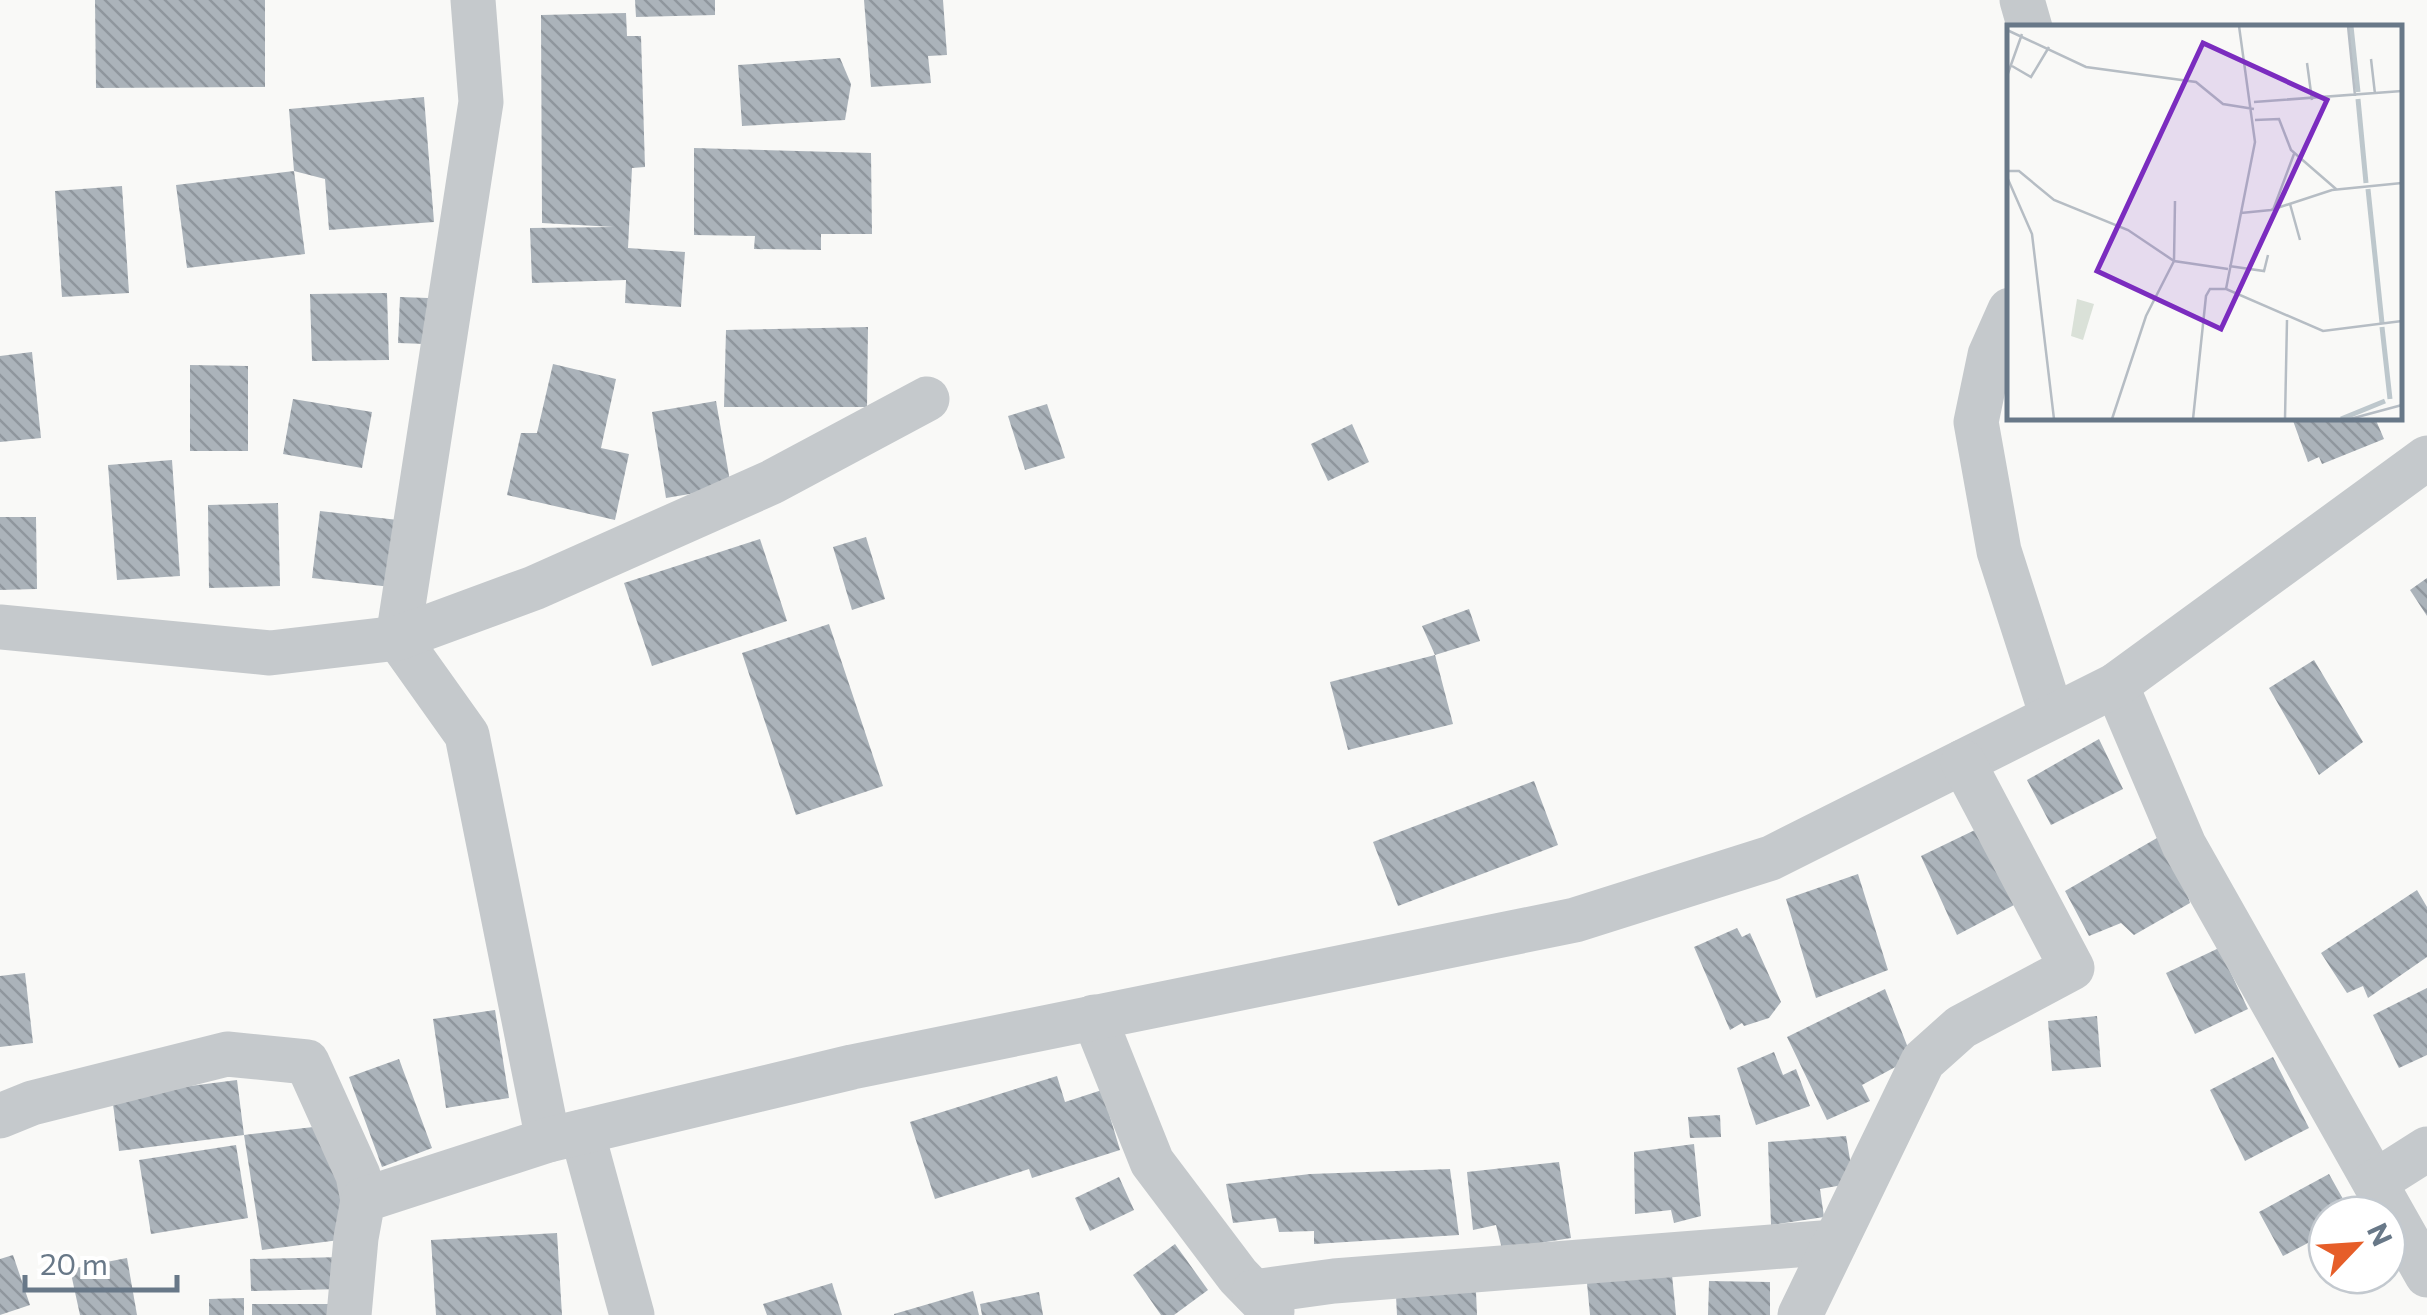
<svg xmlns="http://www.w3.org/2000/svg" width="2427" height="1315" viewBox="0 0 2427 1315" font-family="Commissioner,sans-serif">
<defs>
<pattern id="building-back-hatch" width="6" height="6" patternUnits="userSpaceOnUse" patternTransform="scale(2.5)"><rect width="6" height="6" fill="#abb3ba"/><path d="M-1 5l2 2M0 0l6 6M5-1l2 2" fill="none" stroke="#8f969d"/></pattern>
</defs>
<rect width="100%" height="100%" fill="#f9f9f7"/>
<g fill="url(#building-back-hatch)">
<path d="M95 0H265V87L96 88Z"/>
<path d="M635 0H715V15L636 17Z"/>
<path d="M864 0H943L947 55 928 56 931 83 871 87Z"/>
<path d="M626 13 627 36H641L645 167 632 168 628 248 685 252 681 307 625 303 626 280 532 283 530 228 614 227 542 223 541 15Z"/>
<path d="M840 58 851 84 845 120 742 126 738 65Z"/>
<path d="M424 97 434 222 329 230 325 179 294 171 289 109Z"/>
<path d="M694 148 871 153 872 234H821V250L754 249 755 236 694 235Z"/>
<path d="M294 171 305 254 187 268 176 185Z"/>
<path d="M122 186 129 293 62 297 55 191Z"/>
<path d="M387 293 389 360 312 361 310 294Z"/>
<path d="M400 297 428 298 426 344 398 343Z"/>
<path d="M868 327 867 407H724L726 330Z"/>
<path d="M32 352 41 438 0 442V356Z"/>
<path d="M553 364 616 379 601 448 629 454 615 520 507 495 521 433H537Z"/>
<path d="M190 365 248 366V451H190Z"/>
<path d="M293 399 372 412 362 468 283 454Z"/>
<path d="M716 401 731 487 666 498 652 412Z"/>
<path d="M1047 404 1065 458 1025 470 1008 416Z"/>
<path d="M2292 418H2375L2384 439 2322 464 2319 457 2308 462Z"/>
<path d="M1352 424 1369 462 1328 481 1311 444Z"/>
<path d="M172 460 180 576 117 580 108 465Z"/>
<path d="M278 503 280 586 209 588 208 505Z"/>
<path d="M320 511 398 520 391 587 312 578Z"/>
<path d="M0 517H36L37 589 0 590Z"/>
<path d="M866 537 885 599 852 610 833 547Z"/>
<path d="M760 539 787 621 652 666 624 583Z"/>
<path d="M2427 578V616L2410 590Z"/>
<path d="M1469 609 1480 641 1435 655 1422 626Z"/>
<path d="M829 624 883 786 796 815 742 653Z"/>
<path d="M1435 655 1453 724 1348 750 1330 682Z"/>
<path d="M2314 660 2363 742 2319 775 2269 688Z"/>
<path d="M2099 739 2123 789 2051 825 2027 780Z"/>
<path d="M1534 781 1558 845 1398 906 1373 842Z"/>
<path d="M1977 829 2016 904 1957 935 1921 856Z"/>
<path d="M2157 838 2182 876 2190 903 2134 935 2121 923 2089 936 2065 891Z"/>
<path d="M1858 874 1888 970 1816 998 1786 899Z"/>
<path d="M2417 890 2427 907V957L2368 998 2363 986 2347 993 2321 953Z"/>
<path d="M1737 928 1742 937 1750 933 1781 1002 1769 1018 1744 1026 1742 1023 1730 1030 1694 947Z"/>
<path d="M2219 948 2248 1009 2195 1034 2166 973Z"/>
<path d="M25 973 33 1043 0 1047V976Z"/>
<path d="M2427 988V1055L2399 1068 2373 1015Z"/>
<path d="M1885 989 1912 1058 1862 1085 1870 1101 1827 1120 1787 1037Z"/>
<path d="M495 1010 509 1098 446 1108 433 1019Z"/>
<path d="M2097 1016 2101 1067 2052 1071 2048 1021Z"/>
<path d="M1774 1052 1783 1075 1796 1069 1810 1106 1756 1125 1737 1068Z"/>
<path d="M2273 1057 2309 1128 2245 1161 2210 1090Z"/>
<path d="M399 1059 432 1148 382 1167 349 1077Z"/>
<path d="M1057 1076 1065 1102 1102 1090 1120 1150 1032 1178 1029 1169 935 1199 910 1122Z"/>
<path d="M237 1080 244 1135 119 1151 112 1096Z"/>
<path d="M1720 1115 1721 1137 1690 1138 1688 1117Z"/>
<path d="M331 1125 347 1239 262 1250 244 1135Z"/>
<path d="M1846 1136 1854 1183 1820 1189 1824 1217 1771 1225 1768 1142Z"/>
<path d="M1694 1144 1701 1216 1674 1223 1671 1210 1635 1214 1634 1152Z"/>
<path d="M236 1145 248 1218 151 1234 139 1160Z"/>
<path d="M1559 1162 1571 1238 1502 1249 1496 1225 1473 1230 1467 1172Z"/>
<path d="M1450 1169 1459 1235 1314 1244V1231L1279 1232 1276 1218 1233 1223 1226 1184 1310 1174Z"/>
<path d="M2329 1174 2352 1215H2327V1233L2283 1256 2259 1212Z"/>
<path d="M1119 1177 1134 1210 1090 1231 1075 1198Z"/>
<path d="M557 1233 562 1315H436L431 1240Z"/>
<path d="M1175 1244 1208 1290 1174 1315H1161L1133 1275Z"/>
<path d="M13 1255 30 1305 0 1315V1259Z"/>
<path d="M343 1257 344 1289 251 1291 250 1259Z"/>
<path d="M127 1258 137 1315H80L70 1269Z"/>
<path d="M1672 1275 1676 1315H1590L1587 1283Z"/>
<path d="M1709 1281 1770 1282V1315H1708Z"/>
<path d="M832 1283 842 1315H767L763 1304Z"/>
<path d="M973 1291 979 1315H894V1314Z"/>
<path d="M1039 1292 1043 1315H982L980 1304Z"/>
<path d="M1476 1292 1477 1315H1397L1396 1296Z"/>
<path d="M244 1298V1315H209V1299Z"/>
<rect x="252" y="1304" width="83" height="11"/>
</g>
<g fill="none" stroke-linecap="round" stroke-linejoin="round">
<g stroke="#c5c9cc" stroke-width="45">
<path d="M473 0 481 102 398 638 467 735 548 1140"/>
<path d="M2022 0 2030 28"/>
<path d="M2010 310 1990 355 1976 422 1999 551 2052 716"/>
<path d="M0 627 270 653 398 638 534 588 772 482 927 399"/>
<path d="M2116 685 2184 845 2427 1275"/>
<path d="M1094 1017 1152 1162 1238 1276 1272 1311"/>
<path d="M0 1116 32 1103 227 1054 307 1062 358 1175 363 1200"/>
<path d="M582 1132 632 1315"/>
<path d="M2375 1182 2427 1149"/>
<path d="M1254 1292 1334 1281 1835 1242"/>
<path d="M349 1315 356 1238 363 1200 548 1140 852 1067 1575 920 1771 858 2116 685 2427 458"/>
<path d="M1800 1315 1923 1061 1961 1027 2072 968 1963 762"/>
</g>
</g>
<g transform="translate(2007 25)">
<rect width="395" height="395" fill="#f9f9f7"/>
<path d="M70 274 87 279 76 315 64 311Z" fill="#dae1d8"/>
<path fill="none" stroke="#bdc7cc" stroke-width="5" d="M344 1 351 67M351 74 359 158M361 164 375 298M375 302 383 374M334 394 378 376"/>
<path fill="none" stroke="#b6bdc4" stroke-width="2.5" d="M232 1 248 117 219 264 316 306 395 296M341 1 348 71M0 5 79 42 189 57 216 79 247 84M364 34 368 69M300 38 305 75M5 41 24 52 42 22M0 51 15 9M247 77 395 66M248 95 272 94 284 125 329 164M0 146H12L47 175 121 205 167 236 221 244M0 152 25 209 47 394M283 179 293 215M266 185 287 129M234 188 264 185 325 165 395 158M222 241 257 246 261 230M105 394 139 291 167 236 168 176M186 394 199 271 203 264H219M278 394 280 295M343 394 395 380"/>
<path fill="#7b2cbf" fill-opacity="0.15" stroke="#7b2cbf" stroke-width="5" d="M196 18 320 75 214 304 90 246Z"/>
<rect width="395" height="395" fill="none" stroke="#687888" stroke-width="5"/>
</g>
<g transform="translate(2357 1245) rotate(65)"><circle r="48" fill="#ffffff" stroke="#c3c9cf" stroke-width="2.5"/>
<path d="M0-8L18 38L0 25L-18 38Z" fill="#e65e29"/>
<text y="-15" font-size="28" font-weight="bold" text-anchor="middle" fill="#687888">N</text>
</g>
<path d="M25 1275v15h152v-15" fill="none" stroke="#687888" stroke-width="5"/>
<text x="40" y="1275" font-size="30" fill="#687888" stroke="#ffffff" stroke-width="8" paint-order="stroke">20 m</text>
</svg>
